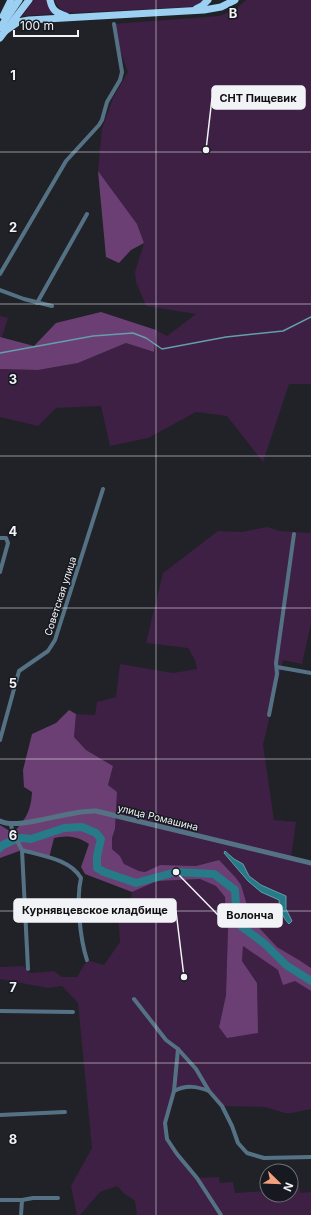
<svg xmlns="http://www.w3.org/2000/svg" width="311" height="1215" viewBox="0 0 311 1215" font-family="Inter,sans-serif">
<rect width="100%" height="100%" fill="#202228"/>
<g fill="#3d2043" fill-rule="evenodd">
<path d="M34 0H47L52 14 22 16Z"/>
<path d="M55 0H204L197 5 189 7 69 13C62 11 57 7 55 0Z"/>
<path d="M246 0H311V384H289L263 462 227 416 196 412 148 438 110 446 101 406 56 408 38 426 0 417V369L38 370 78 363 126 343 154 352 156 330 167 336 196 314 146 306 136 282 135 272 144 243 137 224 98 171 102 129 113 98 128 72 117 42 114 24 219 16 235 10Z"/>
<path d="M0 316 8 318 2 337H0Z"/>
<path d="M267 527 280 531 310 533 311 527V624L302 664 283 660 263 745 274 820 296 822 291 857 311 863V968L299 960 277 947 251 919 246 905 219 860 196 866 160 865 145 872 139 871 124 864 120 856 112 849V838L115 829 117 793 108 785 113 766 86 750 74 737 76 714 95 715 97 702 116 697 120 664 173 673 197 669 195 660 188 648 146 643 163 573 218 531 242 532ZM225 851 234 859 243 864 249 876 261 885 279 892 287 900C286 909 289 915 289 924L284 919 279 900 261 892 248 881 224 853Z"/>
<path d="M200 879 216 886 225 897 226 918 228 928 226 995 219 1027 257 983 242 961 243 946 311 991V1109L292 1113H285L265 1107 222 1106 209 1091 198 1087 174 1091 165 1123 167 1139 197 1178 219 1177 220 1183 233 1182 235 1193 267 1191V1195H291V1186L299 1185 300 1193 311 1192V1215H137L135 1201 125 1194 117 1186 100 1192 80 1215H77L71 1186 92 1148 78 1003 62 986 48 988 0 979V967L24 966 28 972 32 973 54 971 62 977H77L87 960 104 965 120 942 118 913 129 912 132 892 157 881Z"/>
</g>
<g fill="#6b3f74">
<path d="M98 171 137 224 144 243 131 250 119 263 106 257Z"/>
<path d="M101 312 156 330 154 352 126 343 78 363 38 370 0 369V337L34 346 56 323Z"/>
<path d="M69 710 76 714 74 737 86 750 113 766 108 785 117 792 115 829 112 838V849L120 856 124 864 139 871 145 872 160 865 196 866 219 860 236 878 241 885 251 919 277 947 299 960 311 968V991L295 981 283 985 278 970 243 946 242 961 257 983 258 1033 227 1038 219 1027 226 995 228 928 226 918 225 897 216 886 200 879 157 881 132 892 85 874 81 867 89 844C78 836 66 835 54 838L49 858 22 850 0 858V825L13 833C26 819 31 811 32 792L24 787 23 770 32 734 56 723Z"/>
</g>
<path fill="#277a87" stroke="#649ea9" d="M225 851 234 859 243 864 249 876 261 885 286 896V909L292 921 289 924C282 917 280 910 279 900L261 892 248 881 224 853Z"/>
<g fill="none" stroke-linecap="round" stroke-linejoin="round">
<path stroke="#649ea9" stroke-width="1.5" d="M0 353 93 336 133 333 146 338 162 349 226 337 283 331 311 317"/>
<path stroke="#277a87" stroke-width="8" d="M0 848 3 845 16 839 22 838 31 839 64 828 82 827 96 833 101 839 97 856V868L104 872 136 883 176 872 214 874 235 890 237 923 265 944 286 965 311 981"/>
<g stroke="#557285" stroke-width="4">
<path d="M0 274 66 161 99 125 102 120 107 102 120 80 122 72 114 24"/>
<path d="M0 290 24 299 52 306"/>
<path d="M37 303 87 214"/>
<path d="M0 538H6L8 543 0 572"/>
<path d="M277 667 311 673"/>
<path d="M269 715 277 674 276 663 294 534"/>
<path d="M0 740 19 671 48 651 55 640 103 489"/>
<path d="M11 825 13 833 22 850C42 856 70 859 81 878 76 899 80 939 87 960"/>
<path d="M22 850 28 969"/>
<path d="M134 999 166 1040 178 1049 196 1069 209 1091 222 1106 232 1126 238 1143 247 1153 264 1158 311 1157"/>
<path d="M0 1011 73 1012"/>
<path d="M178 1049 174 1091 165 1123 167 1139 177 1154 197 1178 221 1215"/>
<path d="M174 1091C186 1085 196 1086 209 1091"/>
<path d="M0 1115 65 1112"/>
<path d="M0 1200H22L33 1198H58"/>
<path d="M21 1215 22 1200"/>
</g>
<path stroke="#557285" stroke-width="5" d="M0 821C18 831 71 809 96 811L311 863"/>
<g stroke="#9cd0f2" stroke-width="7">
<path d="M50 0C52 10 56 13 66 16"/>
<path d="M196 9 202 6 208 0"/>
<path d="M3 16 11 0"/>
<path d="M0 28 19 0"/>
<path d="M5 31 18 22 29 20 204 10 221 7 235 0"/>
<path d="M0 38 29 0"/>
</g>
</g>
<path fill="none" stroke="#f1f3f7" stroke-width="1" stroke-opacity="0.55" d="M156 0V1215M0 152H311M0 304H311M0 456H311M0 608H311M0 759H311M0 911H311M0 1063H311"/>
<g text-anchor="middle" stroke-width="3" stroke-linejoin="round" paint-order="stroke">
<g font-size="10" fill="#f1f3f7" stroke="#16191f">
<text transform="translate(60 596) rotate(-72)" y="4">Советская улица</text>
<text transform="translate(158 817) rotate(14)" y="4">улица Ромашина</text>
</g>
</g>
<g font-size="13" text-anchor="middle" font-weight="bold" fill="#f1f3f7" stroke="#16191f" stroke-width="3" stroke-linejoin="round" paint-order="stroke">
<text x="233" y="18">B</text>
<text x="13" y="80">1</text>
<text x="13" y="232">2</text>
<text x="13" y="384">3</text>
<text x="13" y="536">4</text>
<text x="13" y="688">5</text>
<text x="13" y="840">6</text>
<text x="13" y="992">7</text>
<text x="13" y="1144">8</text>
</g>
<path fill="none" stroke="#f1f3f7" stroke-width="1.5" d="M206 150L212 98M184 977L176 911M176 872L218 915"/>
<g fill="#f1f3f7" stroke="#16191f" stroke-width="1.5">
<circle cx="206" cy="150" r="4"/>
<circle cx="184" cy="977" r="4"/>
<circle cx="176" cy="872" r="4"/>
</g>
<g fill="#f1f3f7" stroke="#f1f3f7" stroke-width="1.5">
<rect x="212" y="86" width="93" height="23" rx="4"/>
<rect x="14" y="899" width="162" height="23" rx="4"/>
<rect x="218" y="904" width="64" height="23" rx="4"/>
</g>
<g font-size="11" text-anchor="middle" font-weight="bold" fill="#111">
<text x="258" y="102">СНТ Пищевик</text>
<text x="95" y="914">Курнявцевское кладбище</text>
<text x="250" y="919">Волонча</text>
</g>
<g transform="translate(279 1183) rotate(113)"><circle r="19" fill="#16191f" stroke="#6e7075"/>
<path d="M0-3L7 15L0 10L-7 15Z" fill="#f2a17e"/>
<text y="-6" font-size="11" font-weight="bold" text-anchor="middle" fill="#f1f3f7">N</text>
</g>
<path d="M14 30v6h64v-6" fill="none" stroke="#f1f3f7" stroke-width="2"/>
<text x="20" y="30" font-size="12" fill="#f1f3f7" stroke="#16191f" stroke-width="3" paint-order="stroke">100 m</text>
</svg>
